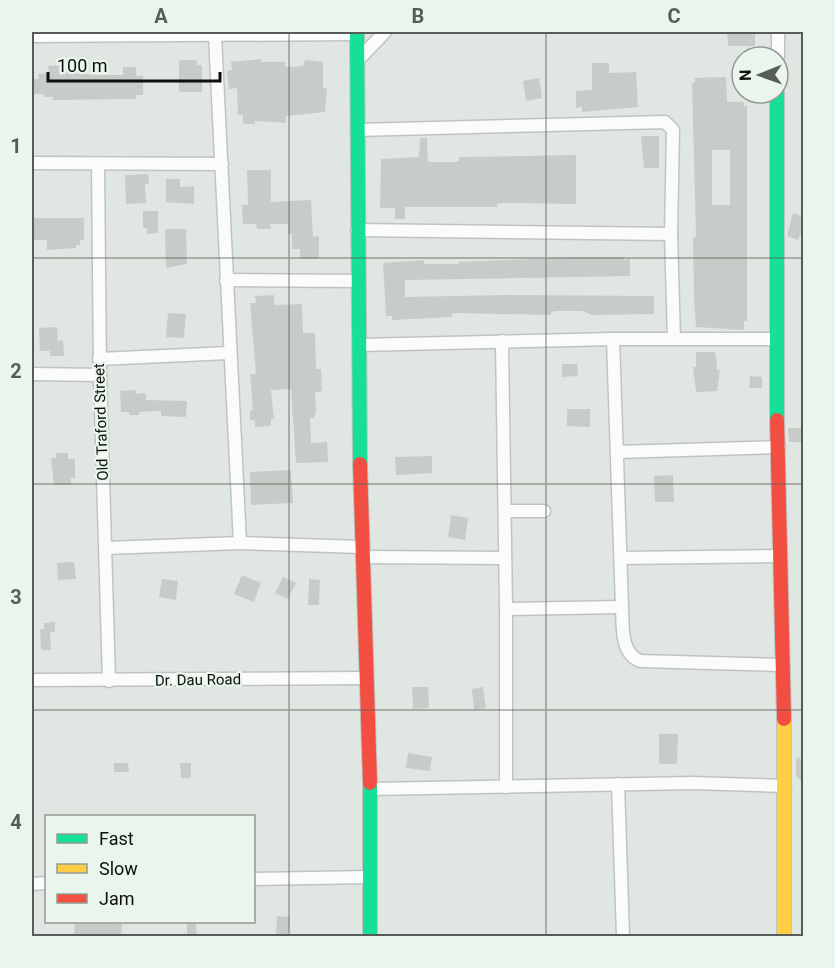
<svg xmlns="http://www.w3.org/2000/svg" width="835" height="968" viewBox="0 0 835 968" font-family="Roboto,sans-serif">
<rect width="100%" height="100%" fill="#e0e6e1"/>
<g fill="#c7ccc8" fill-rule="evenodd">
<path d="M727 32H755V46H728Z"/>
<path d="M261 59V62H285V67L303 66 305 60 323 62V88H327L325 112 286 116V123L255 121V124H243V115H238L237 88 229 89 227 71 232 70 231 62Z"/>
<path d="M179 60H197V65H202V92H179Z"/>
<path d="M592 63H609V73L636 72 638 107 582 112V107L576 108V91L592 90Z"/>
<path d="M59 65V72L97 75H123V67H136V76H143V95H135L136 99 53 100V97H44V94H32V79H39L38 74 49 73 48 66Z"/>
<path d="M726 77 727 102H744V106H747V321H744V330L696 327 694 298 693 237H696L692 83H695V78ZM712 150H730V205H712Z"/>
<path d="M539 78 542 98 526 101 523 81Z"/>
<path d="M641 136H659V168H644Z"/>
<path d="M420 138H427L428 162H455L459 161V157L576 155V204L502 203 497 204V207H405V219H395V208H380L381 159 419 157Z"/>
<path d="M247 170H271V202L311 200 313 237 319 236V259H300V249H292V234H288V224H270L271 229H257L256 224H243L242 205H248Z"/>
<path d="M148 174 149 184H145L146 203 126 204 125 175Z"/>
<path d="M166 179H180V187L194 186V204L166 202Z"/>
<path d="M143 211H158V233L147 234V228H143Z"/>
<path d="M793 213 804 217V226L798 240 787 236Z"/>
<path d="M32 218H84V240H80V245H76V248L47 250V240H32Z"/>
<path d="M165 229H186L187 264 166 268Z"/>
<path d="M576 257H624V260L630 259V276L405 280V297L505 295 654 296V314L591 315 583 311H556L551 312V315L457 313 452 314V317L392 320V316H386L383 263 424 260V264H459L458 262Z"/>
<path d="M274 295V305L302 304 303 333H315L316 369H321L322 391 316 392 315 395 316 411 314 418H310L311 443 327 442 328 462 296 463 291 389 271 390 274 419H271V426L255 427V420H250V410H253L250 374H256L250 303H256L255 296Z"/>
<path d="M168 313 186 314 184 338 166 337Z"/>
<path d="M57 327 58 341 63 340 64 356H50V351H40L39 328Z"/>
<path d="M696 352H714L716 355 717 370H720L717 391 696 392 693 367H696Z"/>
<path d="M562 364H577L578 376 562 377Z"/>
<path d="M750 376 762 377V388H749Z"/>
<path d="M136 390V394L146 393V400L187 401 186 417 161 416V411L139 412V415H129V412H121L120 391Z"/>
<path d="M567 409H590V427L567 426Z"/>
<path d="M788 428H804V442H789Z"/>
<path d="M56 453H68V459H75V478H71V485H54L51 458H56Z"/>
<path d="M432 456V473L396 475 395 457Z"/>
<path d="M291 470 293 503 251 505 250 472Z"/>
<path d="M673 475 674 502H655L654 476Z"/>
<path d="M451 515 468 518 465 540 448 537Z"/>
<path d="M74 562 76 579 58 580 57 563Z"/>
<path d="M242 575 261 583 254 602 234 594Z"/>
<path d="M283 577 296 583 288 599 275 593Z"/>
<path d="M162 579 178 581 176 600 159 597Z"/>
<path d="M309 579 320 580 319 605H308Z"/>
<path d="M55 622V632H50L51 650H41L40 629H44V623Z"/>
<path d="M412 687H428L429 708 413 709Z"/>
<path d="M483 687 486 708 474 710 472 689Z"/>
<path d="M659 734H678L677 764H659Z"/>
<path d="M408 753 432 757 430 771 406 768Z"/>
<path d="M798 757 804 763V784L796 776V760Z"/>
<path d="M114 763H128L129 772H114Z"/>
<path d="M180 763H191V778H181Z"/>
<path d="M277 916 290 917 288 936 276 935Z"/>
<path d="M75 921 122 924 121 935 74 936Z"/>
<path d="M187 921H196L197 936H187Z"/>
</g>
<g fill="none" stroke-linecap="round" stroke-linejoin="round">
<defs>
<g id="street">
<path d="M32 36 357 34"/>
<path d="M215 36 240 543"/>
<path d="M778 57V32"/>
<path d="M357 61 385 32"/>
<path d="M357 130 665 122 673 130 671 234 674 339"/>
<path d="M32 163 222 164"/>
<path d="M98 164 100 375 109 681"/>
<path d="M357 230 671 234"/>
<path d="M226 280 357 281"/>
<path d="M613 339 622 607C623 626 620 653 640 661L782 665"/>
<path d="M502 341 506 609 622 607"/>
<path d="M359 345 613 339H775"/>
<path d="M99 359 229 353"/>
<path d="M32 374 100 375"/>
<path d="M618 452 779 447"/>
<path d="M505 511H544"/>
<path d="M106 548 240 543 361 547"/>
<path d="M362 557 504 558"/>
<path d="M621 558 780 556"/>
<path d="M506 609V787"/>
<path d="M32 680 365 678"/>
<path d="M618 784 623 936"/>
<path d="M370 789 693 783 785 786"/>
<path d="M254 879 370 877"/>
<path d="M32 884 46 883"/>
</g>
<g id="fast">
<path d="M357 32 360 464"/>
<path d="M777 420V93"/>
<path d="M370 783V936"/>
</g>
<path id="slow" d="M784 719V936"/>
<g id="jam">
<path d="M777 420 784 719"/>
<path d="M360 464 370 783"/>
</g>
</defs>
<use href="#street" stroke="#bfc4c0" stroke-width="15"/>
<use href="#fast" stroke="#bfc4c0" stroke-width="16"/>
<use href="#slow" stroke="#bfc4c0" stroke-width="16"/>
<use href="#jam" stroke="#bfc4c0" stroke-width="16"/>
<use href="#street" stroke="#fafbfa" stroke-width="12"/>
<use href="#fast" stroke="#16e098" stroke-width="14"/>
<use href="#slow" stroke="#ffcf43" stroke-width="14"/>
<use href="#jam" stroke="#f24e42" stroke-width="14"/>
</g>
<path fill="none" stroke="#575c58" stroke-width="1.5" stroke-opacity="0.55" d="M289 32V936M546 32V936M32 258H804M32 484H804M32 710H804"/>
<g text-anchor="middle" stroke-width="4.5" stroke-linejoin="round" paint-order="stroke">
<g font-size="15" fill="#0d110e" stroke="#eaf6ed">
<text transform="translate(101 422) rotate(-92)" y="5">Old Traford Street</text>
<text transform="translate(198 680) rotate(-1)" y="5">Dr. Dau Road</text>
</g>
</g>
<rect width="835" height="968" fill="none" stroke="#eaf6ed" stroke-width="66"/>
<rect x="45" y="815" width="210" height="108" fill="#eaf6ed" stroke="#929a94" stroke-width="1.5"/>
<rect x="57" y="834" width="30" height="9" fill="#16e098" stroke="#929a94" stroke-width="1.5"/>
<text x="99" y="845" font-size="18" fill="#0d110e">Fast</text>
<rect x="57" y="864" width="30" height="9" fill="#ffcf43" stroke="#929a94" stroke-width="1.5"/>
<text x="99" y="875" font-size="18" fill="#0d110e">Slow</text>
<rect x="57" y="894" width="30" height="9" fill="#f24e42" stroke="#929a94" stroke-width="1.5"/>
<text x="99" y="905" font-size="18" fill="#0d110e">Jam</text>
<g transform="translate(760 75) rotate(269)"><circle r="28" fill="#eaf6ed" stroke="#929a94" stroke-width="1.5"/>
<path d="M0-4.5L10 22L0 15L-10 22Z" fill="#575c58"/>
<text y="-9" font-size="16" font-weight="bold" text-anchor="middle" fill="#0d110e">N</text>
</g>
<path d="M48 72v9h172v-9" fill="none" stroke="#0d110e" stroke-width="3"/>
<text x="57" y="72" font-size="18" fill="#0d110e" stroke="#eaf6ed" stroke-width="4.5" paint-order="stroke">100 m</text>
<rect x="33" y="33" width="769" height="902" fill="none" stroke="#575c58" stroke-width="2"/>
<g font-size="20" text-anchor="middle" font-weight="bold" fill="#575c58">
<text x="161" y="23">A</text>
<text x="418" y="23">B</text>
<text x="674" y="23">C</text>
<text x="16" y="153">1</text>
<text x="16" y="378">2</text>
<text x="16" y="604">3</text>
<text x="16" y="829">4</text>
</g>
</svg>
